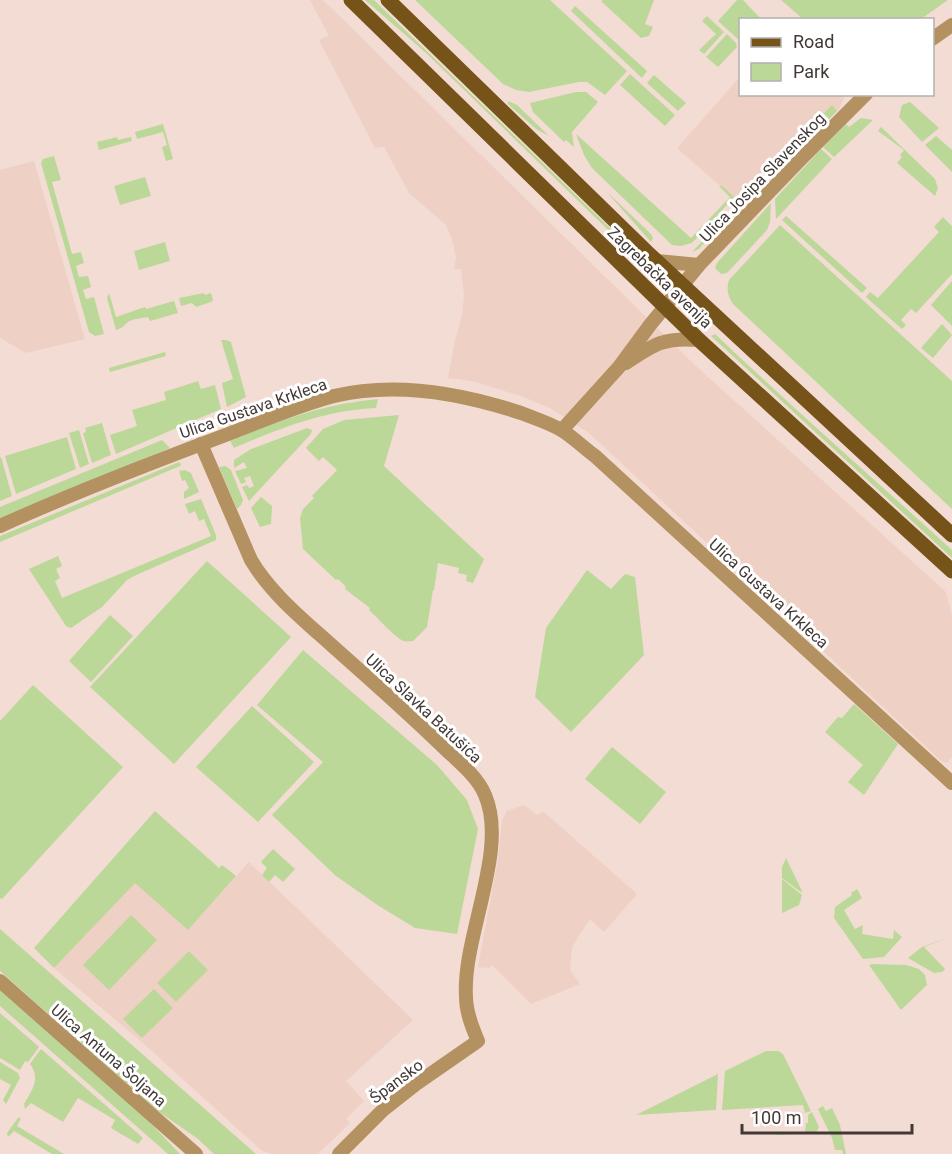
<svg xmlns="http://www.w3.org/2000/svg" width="952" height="1154" viewBox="0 0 952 1154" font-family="Roboto,sans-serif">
<rect width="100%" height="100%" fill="#f3dcd4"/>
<g fill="#eed0c4">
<path d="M310 0H323L698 368 946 592 952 616V757L947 763 940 760 589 433 550 408 521 396 472 381 448 378 455 341 462 315 464 295 461 269H454L456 257 452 239 446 225 409 193 384 147 375 148 319 40 329 36Z"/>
<path d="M740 77V94L844 95V97L840 108 742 205 677 148Z"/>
<path d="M34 161 85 339 26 353 0 338V170Z"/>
<path d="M524 805 537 815 544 812 637 894 604 932 590 919 578 937 572 948 570 970 580 984 531 1004 492 965 489 968 478 967 498 859 502 821 507 811Z"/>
<path d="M249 862 413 1020 346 1081 364 1101 346 1119 350 1123 318 1154H271L261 1150 144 1044 54 968 135 882 188 930Z"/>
</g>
<g fill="#bbd899">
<path d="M365 0H374L640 257 638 259 425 52Z"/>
<path d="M415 0H550L627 71 605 95 587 82H579L529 92 516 90 503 84Z"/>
<path d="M603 0H654L645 24 653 27 649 36 641 38 601 1Z"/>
<path d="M737 0H743L761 19 740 20V41L718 21Z"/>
<path d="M781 0H948L921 19H803Z"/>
<path d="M575 6 647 71 642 78 571 11Z"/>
<path d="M707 16 724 32 704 54 699 50 716 34 702 21Z"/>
<path d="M727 34 736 43 737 47 718 67 706 57Z"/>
<path d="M630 74 675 115 665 126 620 85Z"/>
<path d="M654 75 686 103 678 111 647 83Z"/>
<path d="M576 92H586L598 102 572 132 574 147 566 140 564 142 533 112 530 103Z"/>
<path d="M508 101 517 105 549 136 536 129 508 104Z"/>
<path d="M910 102 939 128 922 142 899 117 902 105Z"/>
<path d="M832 105 837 111 812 136 807 130Z"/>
<path d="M861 118 873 120 834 157 823 147 846 124 849 127Z"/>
<path d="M163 124 173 159 166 161 162 147 167 145 163 132 137 139 135 132Z"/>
<path d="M881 127 935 179 938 188 935 196 897 163 902 157 900 155 904 150 878 131Z"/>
<path d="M804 133 809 139 721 224 699 249 692 252Z"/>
<path d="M576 134 691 238 730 197 719 186H722L734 197 692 243 681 246 672 245 592 168 584 155Z"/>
<path d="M936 136 952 150V172L925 145Z"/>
<path d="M117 137 118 140 131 137 132 141 99 150 97 142Z"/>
<path d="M821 149 832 159 776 219 775 199Z"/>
<path d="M54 156 61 180 52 182 72 254 81 252 84 263 76 266 79 277 88 276 91 287 83 290 86 299 94 297 104 334 95 336 89 332 41 163 43 159Z"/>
<path d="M145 177 151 196 120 205 114 186Z"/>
<path d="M606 191 651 234 653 238 651 242Z"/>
<path d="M771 203 770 222 767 230 727 273 721 274 715 268 717 263Z"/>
<path d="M786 216 867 288 862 293 782 220Z"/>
<path d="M943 217 952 226V274L916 313 911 309 901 320 906 325 902 329 866 297 870 292 878 298 939 232 934 227Z"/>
<path d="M780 225 952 381V509L733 304C728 296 726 290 729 280Z"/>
<path d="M165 242 170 261 139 270 134 251Z"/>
<path d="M952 281V326L931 305Z"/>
<path d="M109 293 116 317 145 307 146 309 174 301 178 313 150 321 148 317C142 318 133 319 128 322 124 325 123 328 116 330L107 298Z"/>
<path d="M204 293 205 295 211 293 213 300 211 302 196 307 192 303 181 306 179 298Z"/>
<path d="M942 324 952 335 933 358 921 348Z"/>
<path d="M715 334C792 407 873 478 952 550V558L711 336Z"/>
<path d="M221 340H226L231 342 246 397 227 407 222 383 233 379Z"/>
<path d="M165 352 166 356 110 372 109 368Z"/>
<path d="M198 381 201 389 215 385 221 409 116 454 110 435 137 426 132 410 166 400 164 392Z"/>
<path d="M378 399 376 408C326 410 280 428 234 448L230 441C280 420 324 404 378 399Z"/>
<path d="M256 402 253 416 222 428 218 418Z"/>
<path d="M399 415 384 466 484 559 473 583 466 581 467 575 458 573 459 568 438 563 434 590H433L427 627 413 641C410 641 407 642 404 641 395 638 378 618 369 610L370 608 345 589 346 587 338 579 336 580 303 549 300 518 303 509 314 498 312 496 337 470 323 457 319 461 306 448 323 429 344 420Z"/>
<path d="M102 423 111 455 92 463 83 433 86 432 85 428Z"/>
<path d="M307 428 312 430 311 434 249 501 242 487 247 485 249 488 254 486 250 476 244 478 246 482 241 484 235 471 247 468 244 462 234 468V460L251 449Z"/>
<path d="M79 430 89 464 80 468 69 433Z"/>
<path d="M67 437 76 469 16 494 5 456Z"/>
<path d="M162 440 170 448 0 519V507Z"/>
<path d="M1 457 12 496 0 501V458Z"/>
<path d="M179 462 181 464 180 466 0 542V536L5 534Z"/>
<path d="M225 466 231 470 243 500 241 505 237 509 219 467Z"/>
<path d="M185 470 191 473 199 492 184 499V492L189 488 185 480 182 481 179 471Z"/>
<path d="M261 497 272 506 271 524 260 527 251 508Z"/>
<path d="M201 499 216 535V540L134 576 127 580 102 607 71 628 66 626 29 569 58 556 62 566 56 569 60 578 55 581 62 598 211 536 204 519 199 521 195 511 189 514 185 504Z"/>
<path d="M207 561 291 637 174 764 90 687Z"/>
<path d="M587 570 611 589 625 574 635 577 644 655 571 732 535 697 546 628Z"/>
<path d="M110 615 133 636 91 682 69 661Z"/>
<path d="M303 650 437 765 467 800 478 829 457 934 415 928 379 906 336 876 272 815 323 762 257 705Z"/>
<path d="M33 685 123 767 2 899 0 898V721Z"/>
<path d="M854 704 898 744 864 795 848 782 863 765 825 732 838 717 842 718Z"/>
<path d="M252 706 314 762 258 822 196 767Z"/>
<path d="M612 747 666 792 640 824 585 779Z"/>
<path d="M155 811 219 868 222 865 236 876 188 930 135 883 54 968 34 948Z"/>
<path d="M273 849 295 869 283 882 275 875 269 882 262 875 267 868 261 862Z"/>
<path d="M786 858 801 889 802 893 782 878V867Z"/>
<path d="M782 879 802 895 799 905 782 913Z"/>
<path d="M857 889 862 898 844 910 855 929 863 925 862 934 893 939 894 930 902 937 884 957 863 959 834 918 835 907 852 895 851 893Z"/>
<path d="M131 915 157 940 109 990 83 965Z"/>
<path d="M0 929 256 1154H214L198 1139 158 1111 0 971Z"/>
<path d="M952 936 924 947 945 969 942 972 934 973 908 958 922 947Z"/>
<path d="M189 951 208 970 176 1002 157 983Z"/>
<path d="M873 964 906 965 919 969 925 975 927 985 901 1010 869 965Z"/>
<path d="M0 989 140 1112 180 1154H168L0 1006Z"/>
<path d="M154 989 173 1008 142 1038 123 1019Z"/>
<path d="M0 1013 39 1047 28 1062 25 1061 20 1070 0 1058Z"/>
<path d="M41 1049 143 1138 138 1144 111 1128 115 1120 78 1098 63 1122 31 1103 25 1109 24 1104C32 1090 41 1079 30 1064Z"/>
<path d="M766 1051H778L783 1054 811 1111 805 1113 803 1105 722 1110 725 1071Z"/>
<path d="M0 1062 18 1073 20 1078 6 1104 3 1100 11 1085 0 1079Z"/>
<path d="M718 1074 716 1110 636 1115Z"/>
<path d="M823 1106 826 1111 832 1108 840 1125 846 1154H843L842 1150H835L832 1138 818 1109Z"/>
<path d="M812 1112 819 1127 816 1133 775 1135V1134L805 1132 806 1123H808V1115Z"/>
<path d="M18 1118H21L17 1126 64 1154H52L14 1131 8 1137 7 1133Z"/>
</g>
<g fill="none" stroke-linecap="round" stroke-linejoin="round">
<g stroke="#b39161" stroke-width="14">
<path d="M932 39 952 25"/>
<path d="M657 261 699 265"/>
<path d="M626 363C654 344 664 337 699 340"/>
<path d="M562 430 619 367 650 325 699 265 801 159 866 94"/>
<path d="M201 444 251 560C270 592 300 617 328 642 366 676 404 709 440 744 455 759 477 775 485 795 509 850 462 937 466 997 466 1012 472 1027 478 1041L416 1084 383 1110 339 1154"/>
<path d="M0 526C73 493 148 464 223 436 260 422 296 406 334 396 396 381 461 393 521 413 534 418 550 423 563 431 574 438 584 448 595 456L952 783"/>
<path d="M0 981 196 1154"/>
</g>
<g stroke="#765319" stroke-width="15">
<path d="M351 0 699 340 952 571"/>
<path d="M388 0 650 255 952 535"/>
</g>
</g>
<g text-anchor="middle" stroke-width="6" stroke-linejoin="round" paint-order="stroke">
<g font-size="16" fill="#423936" stroke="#fff">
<text transform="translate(762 177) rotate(-46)" y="6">Ulica Josipa Slavenskog</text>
<text transform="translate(660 277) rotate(44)" y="6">Zagrebačka avenija</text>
<text transform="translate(253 408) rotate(-19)" y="6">Ulica Gustava Krkleca</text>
<text transform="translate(769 593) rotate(42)" y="6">Ulica Gustava Krkleca</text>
<text transform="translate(424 708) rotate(43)" y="6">Ulica Slavka Batušića</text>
<text transform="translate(109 1055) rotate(41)" y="6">Ulica Antuna Šoljana</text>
<text transform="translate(396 1081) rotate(-37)" y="6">Špansko</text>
</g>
</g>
<rect x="739" y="18" width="195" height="78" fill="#ffffff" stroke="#b3b0af" stroke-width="1.5"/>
<rect x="751" y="38" width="30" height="9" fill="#765319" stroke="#b3b0af" stroke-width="1.5"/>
<text x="793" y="48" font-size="18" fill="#423936">Road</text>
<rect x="751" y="63" width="30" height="18" fill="#bbd899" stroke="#b3b0af" stroke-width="1.5"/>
<text x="793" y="78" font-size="18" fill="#423936">Park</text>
<path d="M742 1124v9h170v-9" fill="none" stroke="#423936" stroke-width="3"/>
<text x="751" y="1124" font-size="18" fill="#423936" stroke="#ffffff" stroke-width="4.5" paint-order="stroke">100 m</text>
</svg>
